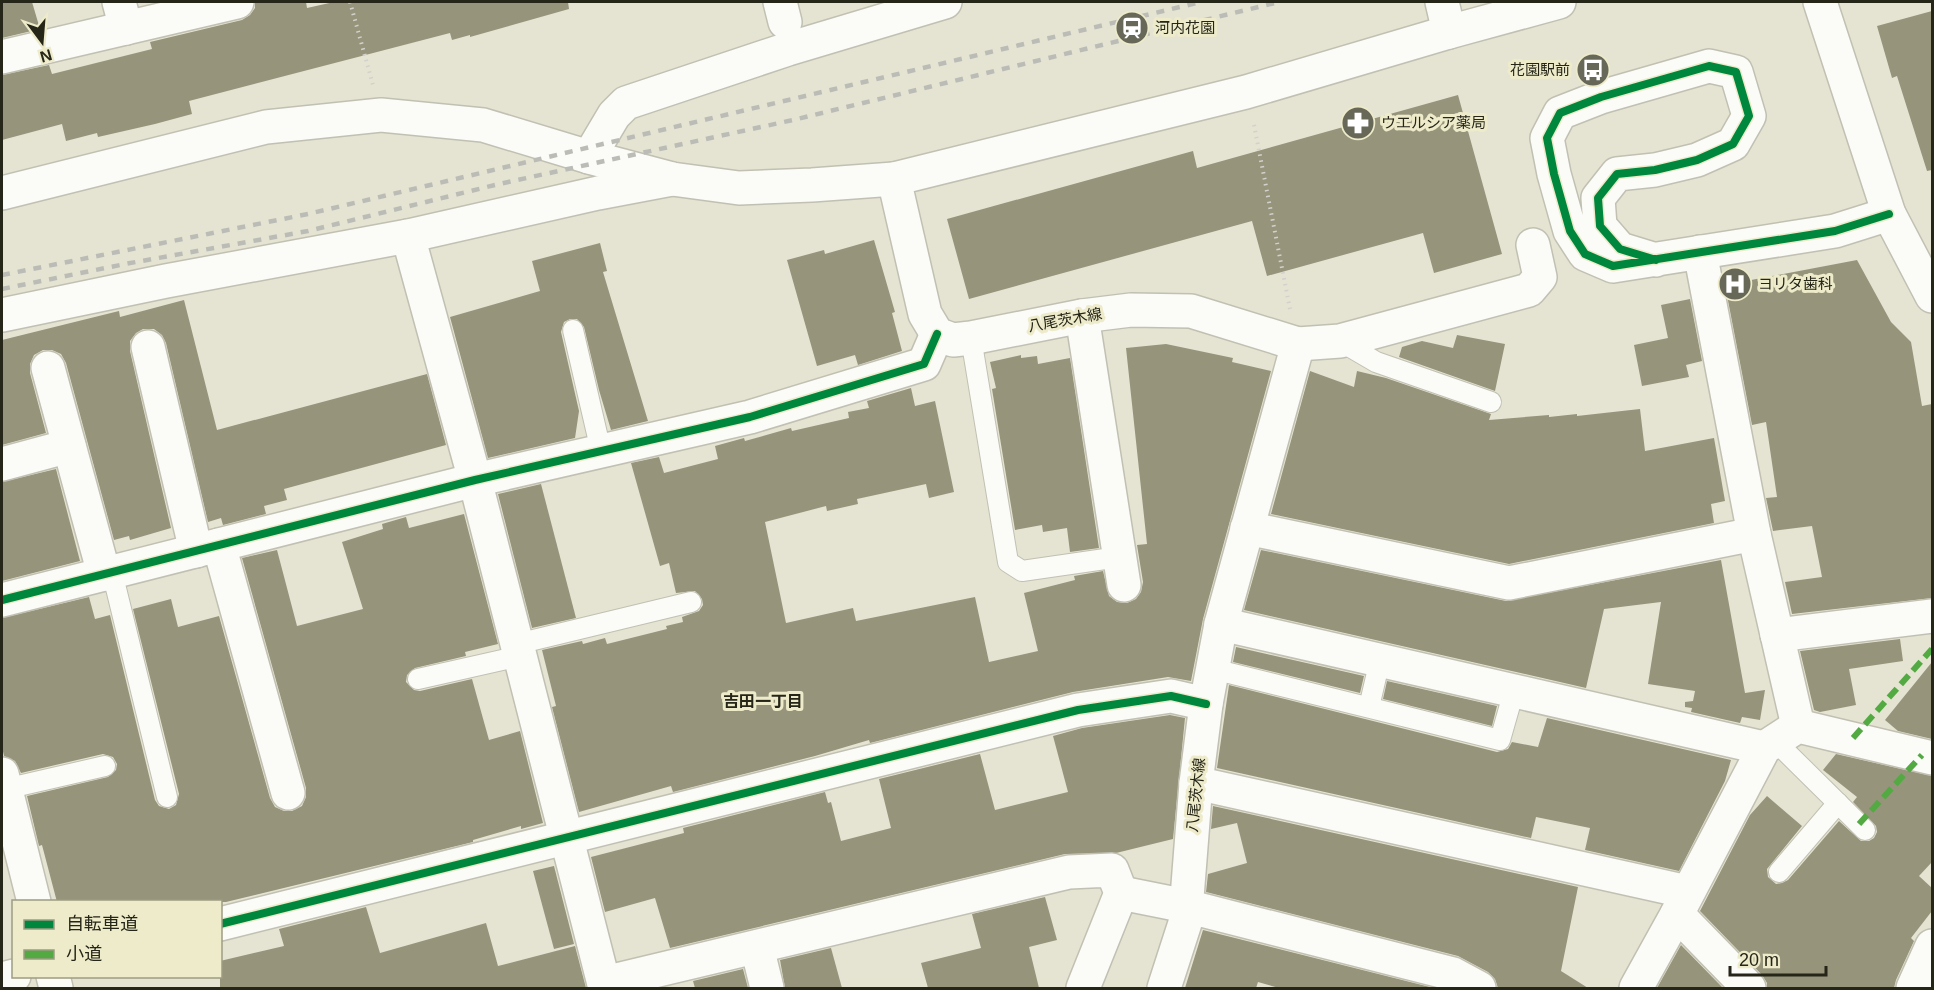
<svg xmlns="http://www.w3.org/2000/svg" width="1934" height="990" viewBox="0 0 1934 990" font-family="Arial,'Noto Sans JP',sans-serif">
<rect width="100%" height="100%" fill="#e5e4d2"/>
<g fill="#96947b">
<path d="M2 2H32L40 29 2 38Z"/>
<path d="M255 2H306L307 8 334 2H568L569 9 470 37V35L452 40 450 33 189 101 192 114 155 124 98 137 97 133 66 141 62 124 2 140V75L49 65 52 74 152 49 150 42 242 20 250 15 255 8Z"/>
<path d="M1932 11V170L1927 171 1897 76 1892 78 1877 26Z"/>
<path d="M1458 95 1502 254 1434 273 1423 233 1267 276 1252 221 969 299 947 219 1193 151 1197 168Z"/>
<path d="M874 240 895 312 892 313 902 351 858 365 855 355 817 366 787 260 824 250 825 254Z"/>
<path d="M600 243 607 271 603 272 648 421 611 430 599 390 584 327 577 319H570L564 322 561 332 579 411 575 438 488 458 450 317 540 291 532 261Z"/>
<path d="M1857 260 1891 322 1911 342 1922 406 1932 404V598L1792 614 1785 582 1822 577 1812 526 1773 531 1766 498 1777 497 1766 422 1752 425 1725 285Z"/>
<path d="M1690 299 1702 361 1686 365 1689 377 1642 386 1634 345 1668 338 1661 305Z"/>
<path d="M184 300 217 430 427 374 446 445 284 489 287 500 264 506 266 514 223 525 221 518 208 522 166 343 162 335 154 329H143L136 333 130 341V351L171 528 130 540 129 536 114 540 66 363 61 354 52 350H43L34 355 30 364V373L46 433 2 445V340L119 311 120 317Z"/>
<path d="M1457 335 1505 344 1495 391 1399 357 1402 347 1422 341 1453 348Z"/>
<path d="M1166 344 1233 358 1232 362 1271 371 1203 619 1191 681 1168 677 1073 692 870 743 869 740 815 756 673 792 671 786 579 812 552 707 556 706 542 650 582 641 583 644 605 638 607 644 667 629 666 626 683 622 682 617 699 611 703 605 702 599 695 591 676 593 669 563 660 566 631 463 659 457 664 473 718 459 715 446 744 438 745 441 791 428 792 431 849 418 848 412 869 408 867 401 911 388 915 406 935 401 954 492 929 498 926 484 857 499 858 504 827 511 826 506 765 522 786 623 853 608 856 621 975 597 989 662 1038 651 1024 593 1075 580 1074 576 1103 571 1109 596 1117 602 1127 603 1136 599 1141 592 1143 582 1137 545 1147 544 1126 348Z"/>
<path d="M1021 355V358L1037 356 1038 364 1070 358 1099 548 1070 552 1067 528 1043 532 1042 525 1015 530 992 389 996 388 990 362Z"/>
<path d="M1310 371 1354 387 1357 371 1386 378 1491 414 1489 420 1549 415V417L1577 414V416L1640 409 1645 451 1714 438 1725 501 1711 504 1714 523 1509 564 1271 514Z"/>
<path d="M56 469 80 561 2 581V482Z"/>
<path d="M541 484 576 618 532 628 498 494Z"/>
<path d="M464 514 498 644 465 652 466 656 415 668 407 675 406 682 414 690 420 691 472 679 489 740 520 731 543 823 521 829V826L473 840V842L226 902H57L42 845 39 846 27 796 108 777 116 770 117 764 113 757 103 754 21 773 15 761 4 756 2 747V618L89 597 95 619 110 615 155 800 159 806 169 809 176 805 179 794 133 609 171 599 178 627 219 616 270 798 275 807 284 811H292L302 806 306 797V788L242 558 277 550 297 626 363 609 342 542 383 529 382 524 406 517 409 528Z"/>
<path d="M1261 550 1506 601 1721 560 1745 693 1765 690 1760 720 1742 717 1740 723 1691 712 1692 708 1685 707V702L1693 701 1695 691 1648 684 1661 602 1604 609 1586 688 1244 610Z"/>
<path d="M1900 639 1903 661 1849 669 1856 705 1820 712 1814 710 1800 651Z"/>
<path d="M1236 647 1364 676 1360 693 1233 662Z"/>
<path d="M1932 662V739L1898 731 1885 720Z"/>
<path d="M1387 681 1497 706 1492 726 1383 699Z"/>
<path d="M1229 685 1497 752 1508 749 1512 742 1538 747 1547 718 1731 760 1725 781 1679 871 1585 850 1590 828 1536 817 1531 838 1217 768Z"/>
<path d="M1170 715 1185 718 1173 839 1116 853 1065 854 670 948 655 898 605 912 591 857 684 833 683 828 825 792 828 803 831 802 841 841 891 828 879 779 980 754 995 810 1068 792 1053 736 1082 728Z"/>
<path d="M1836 754 1932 776V862L1919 876 1932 888V911L1911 938 1914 941 1896 980 1894 988H1767V983L1762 975 1700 911 1750 815 1767 796 1802 826 1767 869 1768 877 1776 884 1782 883 1788 880 1839 821 1861 841H1869L1874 838 1877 832 1876 826 1853 802 1857 797 1823 770Z"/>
<path d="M1213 806 1578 887 1561 971 1588 988H1498L1495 979 1488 972 1458 956 1206 892 1208 874 1247 863 1237 823 1211 829Z"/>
<path d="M554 866 574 944 554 949 533 871Z"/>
<path d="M1045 897 1057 940 1029 947 1039 988H928L921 963 981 948 972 914Z"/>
<path d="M366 907 380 953 486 923 498 966 575 946 586 988H220V961L284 946 279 929Z"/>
<path d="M1203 930 1434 988H1279L1258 982 1256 988H1185Z"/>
<path d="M1681 945 1723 988H1657Z"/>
<path d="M831 948 842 988H785L780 960Z"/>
<path d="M743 969 748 988H695L693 981Z"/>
</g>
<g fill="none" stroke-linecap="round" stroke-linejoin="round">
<defs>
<g id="service">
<path d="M573 330 601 451"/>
<path d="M971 338 1008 562 1022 571 1119 557"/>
<path d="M1340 341 1376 362 1491 402"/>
<path d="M112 572 167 797"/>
<path d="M517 644 691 602"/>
<path d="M1213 669 1500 740 1514 691"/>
<path d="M418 679 520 656"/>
<path d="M1369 707 1380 660"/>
<path d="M1775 741 1865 830"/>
<path d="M5 789 105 766"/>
<path d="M1779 872 1838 803"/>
</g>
<g id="minor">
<path d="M119 2 126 28"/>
<path d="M780 2 785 22"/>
<path d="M2 57 237 2"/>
<path d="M589 157 614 115 626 103 788 49 945 2"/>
<path d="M408 236 475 480 605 988"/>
<path d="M1700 252 1754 534 1798 726"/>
<path d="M1656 260 1620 249 1600 226 1598 198 1617 174 1655 170 1697 160 1733 144 1749 116 1736 72 1709 66 1601 97 1560 113 1547 138 1554 174 1570 231 1585 254 1613 266 1835 231 1889 214"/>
<path d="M2 315 166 281 408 236 598 193 672 179"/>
<path d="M1082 316 1124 585"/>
<path d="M1298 344 1340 341 1529 290 1540 277 1533 245"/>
<path d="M148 347 196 551"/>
<path d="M48 368 104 574"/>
<path d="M2 464 69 446"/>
<path d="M1247 528 1509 583 1754 534"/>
<path d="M219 545 288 793"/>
<path d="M2 600 475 480 750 417 924 364 937 334"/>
<path d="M1221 624 1764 748"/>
<path d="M1777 635 1932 616"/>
<path d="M2 774 34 902"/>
<path d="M1196 783 1688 892"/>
<path d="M1121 893 1186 906 1453 974 1479 988"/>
<path d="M1677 914 1749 988"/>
<path d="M220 924 1078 710 1171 696 1206 704"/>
<path d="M757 947 767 988"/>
<path d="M53 976 56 988"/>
<path d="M2 979 14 976"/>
<path d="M604 983 1069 872 1112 870 1121 893 1083 988"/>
<path d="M1636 988 1677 914 1764 748 1798 726 1932 758"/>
<path d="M1913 988 1932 946"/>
</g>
<g id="tertiary">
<path d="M1820 2 1889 214 1932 296"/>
<path d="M1449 32 1559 2"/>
<path d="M2 193 266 127 381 115 483 125 589 157 672 179 739 188 812 185 894 179"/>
</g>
<path id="primary" d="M1164 988 1185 923 1196 783 1206 704 1221 624 1298 344 1191 311 1131 310 1082 316 971 338 953 340 937 334 925 314 894 179 1246 92 1449 32 1442 2"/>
</defs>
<use href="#service" stroke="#c1c0b2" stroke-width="22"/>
<use href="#minor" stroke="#c1c0b2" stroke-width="36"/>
<use href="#tertiary" stroke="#c1c0b2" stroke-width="36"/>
<use href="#primary" stroke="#c1c0b2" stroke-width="36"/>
<g stroke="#d2d1cc" stroke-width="4" stroke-dasharray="1.5 4.5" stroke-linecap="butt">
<path d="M350 2 373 85"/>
<path d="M1254 125 1290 309"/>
</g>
<use href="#service" stroke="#fbfbf8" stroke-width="20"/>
<use href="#minor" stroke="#fbfbf8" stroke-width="33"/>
<use href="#tertiary" stroke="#fbfbf8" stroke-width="33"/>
<use href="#primary" stroke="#fbfbf8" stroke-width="33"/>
<g stroke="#bcbcb7" stroke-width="4.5" stroke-dasharray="8 8" stroke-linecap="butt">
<path d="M2 275 308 214 1201 2"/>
<path d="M2 289 125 264 308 231 499 184 793 120 1279 2"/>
</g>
<g stroke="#53aa42" stroke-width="6" stroke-dasharray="12 6" stroke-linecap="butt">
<path d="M1853 738 1932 649"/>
<path d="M1859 824 1922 755"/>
</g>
<defs>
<g id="cycleway">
<path d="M1656 260 1620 249 1600 226 1598 198 1617 174 1655 170 1697 160 1733 144 1749 116 1736 72 1709 66 1601 97 1560 113 1547 138 1554 174 1570 231 1585 254 1613 266 1835 231 1889 214"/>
<path d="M2 600 475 480 750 417 924 364 937 334"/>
<path d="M220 924 1078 710 1171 696 1206 704"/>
</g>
</defs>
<use href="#cycleway" stroke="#edebca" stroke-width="11"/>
<use href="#cycleway" stroke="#00873e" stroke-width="8"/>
</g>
<defs>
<symbol id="station-disc" viewBox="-11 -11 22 22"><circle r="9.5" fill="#686859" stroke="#edebca"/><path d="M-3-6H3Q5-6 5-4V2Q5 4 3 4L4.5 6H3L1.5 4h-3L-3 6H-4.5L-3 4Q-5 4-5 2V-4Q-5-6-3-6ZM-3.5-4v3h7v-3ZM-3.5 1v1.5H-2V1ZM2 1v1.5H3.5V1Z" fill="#fff"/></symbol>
<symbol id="bus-disc" viewBox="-11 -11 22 22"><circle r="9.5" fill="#686859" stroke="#edebca"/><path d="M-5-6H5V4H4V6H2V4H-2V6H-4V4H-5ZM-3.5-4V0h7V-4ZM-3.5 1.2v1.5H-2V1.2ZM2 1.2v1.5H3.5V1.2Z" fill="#fff"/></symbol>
<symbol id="pharmacy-disc" viewBox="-11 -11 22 22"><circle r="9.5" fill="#686859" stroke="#edebca"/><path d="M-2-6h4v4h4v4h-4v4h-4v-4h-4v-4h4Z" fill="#fff"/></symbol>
<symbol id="hospital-disc" viewBox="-11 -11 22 22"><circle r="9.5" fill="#686859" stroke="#edebca"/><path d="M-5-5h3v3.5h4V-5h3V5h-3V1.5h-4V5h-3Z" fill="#fff"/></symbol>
</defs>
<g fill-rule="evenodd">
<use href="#station-disc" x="1113" y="9" width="38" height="38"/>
<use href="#bus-disc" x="1574" y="51" width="38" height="38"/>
<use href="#pharmacy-disc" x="1339" y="104" width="38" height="38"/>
<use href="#hospital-disc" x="1716" y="265" width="38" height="38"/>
</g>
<g text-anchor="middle" stroke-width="6" stroke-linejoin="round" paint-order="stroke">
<g font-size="15" fill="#252518" stroke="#edebca" text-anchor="start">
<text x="1155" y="33">河内花園</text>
<text x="1570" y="75" text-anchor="end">花園駅前</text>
<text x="1381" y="128">ウエルシア薬局</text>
<text x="1758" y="289">ヨリタ歯科</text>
</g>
<g font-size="15" fill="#252518" stroke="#edebca">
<text transform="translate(1065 320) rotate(-10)" y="5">八尾茨木線</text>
<text transform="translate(1196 795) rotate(-84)" y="5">八尾茨木線</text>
</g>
<g font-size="16" font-weight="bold" fill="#252518" stroke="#edebca">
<text x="763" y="707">吉田一丁目</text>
</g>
</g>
<rect width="1934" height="990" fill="none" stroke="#252518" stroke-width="6"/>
<rect x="12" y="900" width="210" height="78" fill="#edebca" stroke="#9d9c83" stroke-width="1.5"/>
<rect x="24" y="920" width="30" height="9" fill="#00873e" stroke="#9d9c83" stroke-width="1.5"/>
<text x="66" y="930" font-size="18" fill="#252518">自転車道</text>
<rect x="24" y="950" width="30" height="9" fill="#53aa42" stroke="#9d9c83" stroke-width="1.5"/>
<text x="66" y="960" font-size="18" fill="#252518">小道</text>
<g transform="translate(42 42) rotate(164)" stroke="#edebca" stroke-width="4.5" paint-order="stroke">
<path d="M0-4.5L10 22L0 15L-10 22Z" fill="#252518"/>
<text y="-9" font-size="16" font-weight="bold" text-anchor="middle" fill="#252518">N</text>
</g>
<path d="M1730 966v9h96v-9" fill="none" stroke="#252518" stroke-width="3"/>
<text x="1739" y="966" font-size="18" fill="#252518" stroke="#edebca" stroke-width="4.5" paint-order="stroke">20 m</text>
</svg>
